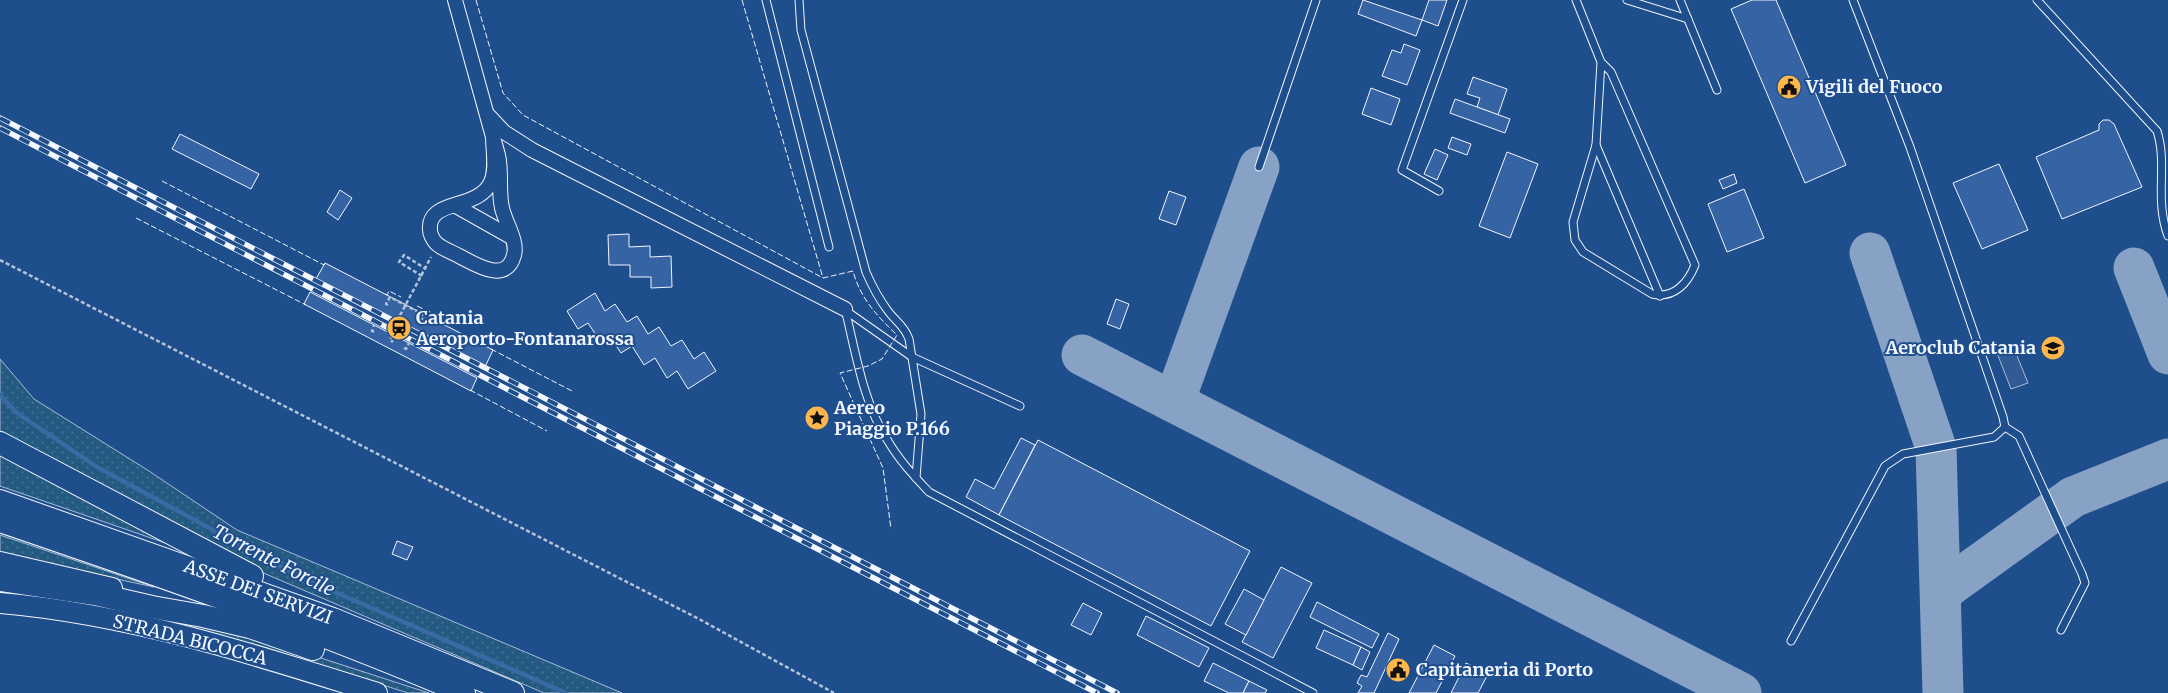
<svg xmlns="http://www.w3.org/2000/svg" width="2168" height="693" viewBox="0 0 2168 693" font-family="Merriweather,serif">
<defs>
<pattern id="grass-dots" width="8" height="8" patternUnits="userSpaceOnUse" patternTransform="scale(1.25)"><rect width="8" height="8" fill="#245a82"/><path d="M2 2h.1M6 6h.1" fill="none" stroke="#447295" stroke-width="1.8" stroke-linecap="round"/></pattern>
</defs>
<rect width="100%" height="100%" fill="#1f4e8c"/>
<g fill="url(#grass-dots)" stroke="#a8bbd7">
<path d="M0 359 34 399 149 471 237 530 622 693H544L233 560 0 435Z"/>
<path d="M0 450 183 549 0 486Z"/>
<path d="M0 535 154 587 0 554Z"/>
<path d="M0 587 37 591 262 639 429 693H408L261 646 157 620 0 594Z"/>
</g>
<path fill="#305b95" stroke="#a8bbd7" d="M2013 346 2028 383 2011 389 1997 353Z"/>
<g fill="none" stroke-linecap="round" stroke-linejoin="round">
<path stroke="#3b69a3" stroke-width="4.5" d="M0 395 17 413 97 467 296 575 566 693"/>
<g stroke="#88a2c6" stroke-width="41">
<path d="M1870 253 1936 448 1943 693"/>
<path d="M2134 268 2168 354"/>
<path d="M1082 355 1741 693"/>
<path d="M1174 402 1259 167"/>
<path d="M1941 598 1945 590 1952 584 2073 497 2168 459"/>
</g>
</g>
<g fill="#3563a3" stroke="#f2f6ff">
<path d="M1363 0 1422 20 1416 36 1358 14Z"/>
<path d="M1429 0H1447L1438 26 1422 20Z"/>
<path d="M1752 0H1776L1846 165 1805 183 1731 9Z"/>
<path d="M1404 44 1420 50 1407 85 1382 76 1392 50 1401 53Z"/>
<path d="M1473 77 1507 89 1498 115 1477 107 1480 98 1467 94Z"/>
<path d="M1371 88 1400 99 1391 125 1362 114Z"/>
<path d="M1455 99 1510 119 1505 133 1450 113Z"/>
<path d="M2103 120H2109L2114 124 2142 187 2062 219 2036 157 2099 130V124Z"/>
<path d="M180 134 259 174 251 189 172 149Z"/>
<path d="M1452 137 1471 144 1467 155 1448 148Z"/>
<path d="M1435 149 1448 155 1437 180 1424 174Z"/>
<path d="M1507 152 1538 164 1510 238 1479 226Z"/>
<path d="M1999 164 2028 230 1982 249 1953 183Z"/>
<path d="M1734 174 1737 183 1723 189 1719 180Z"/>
<path d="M1744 189 1764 238 1727 252 1708 204Z"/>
<path d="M340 190 352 198 338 220 327 212Z"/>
<path d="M1169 191 1186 197 1176 225 1159 219Z"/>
<path d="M629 234V247L650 246V257L671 256 672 287 651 288V277H630V265H609L608 235Z"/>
<path d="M325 263 493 350 485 367 316 279Z"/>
<path d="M310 292 477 378 471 391 304 304Z"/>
<path d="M595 293 605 311 615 304 627 322 637 316 648 334 659 327 671 346 682 340 694 359 704 352 716 371 688 389 677 371 667 378 655 358 644 365 632 346 621 353 609 335 600 341 588 323 578 329 567 311Z"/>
<path d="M1116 299 1129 304 1120 329 1107 324Z"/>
<path d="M1021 438 1035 445 999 515 966 497 975 479 994 489Z"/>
<path d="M1038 440 1250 551 1211 626 999 515Z"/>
<path d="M397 541 413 547 407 560 392 554Z"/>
<path d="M1281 567 1312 583 1273 658 1242 642Z"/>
<path d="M1244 589 1264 600 1246 635 1225 624Z"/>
<path d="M1317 602 1379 634 1372 648 1310 617Z"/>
<path d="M1083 603 1102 613 1091 635 1071 625Z"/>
<path d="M1146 616 1209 648 1199 667 1137 635Z"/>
<path d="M1324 630 1361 647 1353 665 1316 648Z"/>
<path d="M1388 633 1399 639 1374 693H1358L1362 686 1357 683 1361 675 1367 677Z"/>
<path d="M1434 645 1455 656 1436 693H1409Z"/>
<path d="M1361 647 1370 652 1362 670 1353 665Z"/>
<path d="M1213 663 1249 681 1243 693H1229L1204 681Z"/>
<path d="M1466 663 1488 674 1478 693H1451Z"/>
<path d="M1249 681 1267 690 1265 693H1243Z"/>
</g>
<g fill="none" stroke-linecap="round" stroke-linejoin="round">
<defs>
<g id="service">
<path d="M766 0 829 247"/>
<path d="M799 0 801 30 866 272C872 286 879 299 888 311 896 322 904 325 909 339L921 414 916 478"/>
<path d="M1576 0 1601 62 1611 72 1695 265C1688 283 1674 299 1652 294L1583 252 1575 240 1573 222 1596 145 1601 62"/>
<path d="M1627 0 1688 19"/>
<path d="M1680 0 1717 90"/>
<path d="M2037 0 2157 131C2168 165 2154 198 2168 236"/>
<path d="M1596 145 1660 296"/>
<path d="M1259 167 1316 0"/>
<path d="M1439 191 1402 170 1463 0"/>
<path d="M845 309C856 353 863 403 888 441 899 460 914 476 929 492L1313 693"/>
<path d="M845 310 912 357 1020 406"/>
<path d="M2005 427 2019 436 2082 574 2085 583 2061 630"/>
<path d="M1791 641 1885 466 1903 454 1994 437 2005 427 2003 417 1910 147 1853 0"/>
</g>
<g id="minor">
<path d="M455 0 498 155C502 172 498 190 502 208 505 222 518 241 514 255 506 285 475 264 459 256 452 252 442 249 436 243 433 240 430 234 430 230 427 198 478 211 491 182 497 169 493 151 493 136"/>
<path d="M489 116 504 132 532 150 845 309"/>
<path d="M456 206 511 237"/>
</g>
<g id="secondary">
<path d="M0 562 112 588"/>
<path d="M0 603C129 614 254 654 377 693"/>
</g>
<g id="primary">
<path d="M0 443 252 576"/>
<path d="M0 501 333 619 513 693"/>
<path d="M0 521C156 574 312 628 464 693"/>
<path d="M0 580 95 594 152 607 203 616 250 627 313 649"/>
</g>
</defs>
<use href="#service" stroke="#f2f6ff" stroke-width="9"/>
<use href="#minor" stroke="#f2f6ff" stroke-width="16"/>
<use href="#secondary" stroke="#f2f6ff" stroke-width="22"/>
<use href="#primary" stroke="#f2f6ff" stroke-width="24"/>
<g stroke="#b3c4dc" stroke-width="2.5" stroke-dasharray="4 2.5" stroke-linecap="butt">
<path d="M0 260 699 619 834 693"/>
<path d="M422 276 399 262 404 255 426 269"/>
<path d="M388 305 386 304 390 297 424 315 420 322 419 321"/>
<path d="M397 321 431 257"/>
<path d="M374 332 372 331 374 325"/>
<path d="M392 335 390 340 393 342"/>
<path d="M404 348 406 349 409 343"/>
</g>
<use href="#service" stroke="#1f4e8c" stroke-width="7"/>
<use href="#minor" stroke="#1f4e8c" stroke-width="14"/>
<use href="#secondary" stroke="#1f4e8c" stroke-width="20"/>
<use href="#primary" stroke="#1f4e8c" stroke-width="22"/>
<defs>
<g id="rail">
<path d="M0 118 1117 693"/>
<path d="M0 128 1097 693"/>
</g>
</defs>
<use href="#rail" stroke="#f2f6ff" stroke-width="5.5"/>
<use href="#rail" stroke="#1f4e8c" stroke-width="4" stroke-dasharray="11" stroke-linecap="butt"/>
<g stroke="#f2f6ff" stroke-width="1" stroke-dasharray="6 2.5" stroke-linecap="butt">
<path d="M476 0 503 93 523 115 823 278 853 271C860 298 877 316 897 335L882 359 868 366 840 373 883 468 891 529"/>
<path d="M742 0 823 278"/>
<path d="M162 181 324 265 325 263"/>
<path d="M136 218 306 305"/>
<path d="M385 294 387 295 389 291 401 297"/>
<path d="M417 306 432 313 431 318"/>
<path d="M491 349 572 391"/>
<path d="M470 390 547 431"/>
</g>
</g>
<defs>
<symbol id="civic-disc" viewBox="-11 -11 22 22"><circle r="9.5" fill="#ffb74d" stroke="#1f4e8c"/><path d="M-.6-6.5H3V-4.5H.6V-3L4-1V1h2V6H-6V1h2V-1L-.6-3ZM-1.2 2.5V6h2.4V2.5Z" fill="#111"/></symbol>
<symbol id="station-disc" viewBox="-11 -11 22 22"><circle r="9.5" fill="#ffb74d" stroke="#1f4e8c"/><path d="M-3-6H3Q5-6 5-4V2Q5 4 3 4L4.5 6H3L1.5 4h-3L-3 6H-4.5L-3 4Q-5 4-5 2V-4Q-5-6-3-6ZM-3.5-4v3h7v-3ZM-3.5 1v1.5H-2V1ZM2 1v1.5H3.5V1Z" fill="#111"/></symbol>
<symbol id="university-disc" viewBox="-11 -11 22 22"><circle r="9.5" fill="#ffb74d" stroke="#1f4e8c"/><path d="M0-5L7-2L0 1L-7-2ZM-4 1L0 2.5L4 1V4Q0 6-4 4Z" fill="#111"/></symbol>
<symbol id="sight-disc" viewBox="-11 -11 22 22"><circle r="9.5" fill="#ffb74d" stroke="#1f4e8c"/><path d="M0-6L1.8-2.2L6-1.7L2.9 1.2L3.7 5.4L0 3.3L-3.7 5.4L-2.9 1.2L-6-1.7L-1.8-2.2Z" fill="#111"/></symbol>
</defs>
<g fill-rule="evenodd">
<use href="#civic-disc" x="1775" y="73" width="28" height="28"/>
<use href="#station-disc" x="385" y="314" width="28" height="28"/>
<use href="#university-disc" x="2039" y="334" width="28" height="28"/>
<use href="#sight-disc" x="803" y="404" width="28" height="28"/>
<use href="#civic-disc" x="1384" y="656" width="28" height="28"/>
</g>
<g text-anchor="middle" stroke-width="4" stroke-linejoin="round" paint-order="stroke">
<g font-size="18" font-weight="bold" fill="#f2f6ff" stroke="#1f4e8c" text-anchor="start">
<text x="1806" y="93">Vigili del Fuoco</text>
<text x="416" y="324">Catania<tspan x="416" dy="21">Aeroporto-Fontanarossa</tspan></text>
<text x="2036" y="354" text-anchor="end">Aeroclub Catania</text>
<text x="834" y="414">Aereo<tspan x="834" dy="21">Piaggio P.166</tspan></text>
<text x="1416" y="676">Capitaneria di Porto</text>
</g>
<g font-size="18" fill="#f2f6ff" stroke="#1f4e8c">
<text transform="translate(258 592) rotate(20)" y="6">ASSE DEI SERVIZI</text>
<text transform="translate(190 640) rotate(14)" y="6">STRADA BICOCCA</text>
</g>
<g font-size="19" font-style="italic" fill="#f2f6ff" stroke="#1f4e8c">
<text transform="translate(274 560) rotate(27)" y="7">Torrente Forcile</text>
</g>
</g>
</svg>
